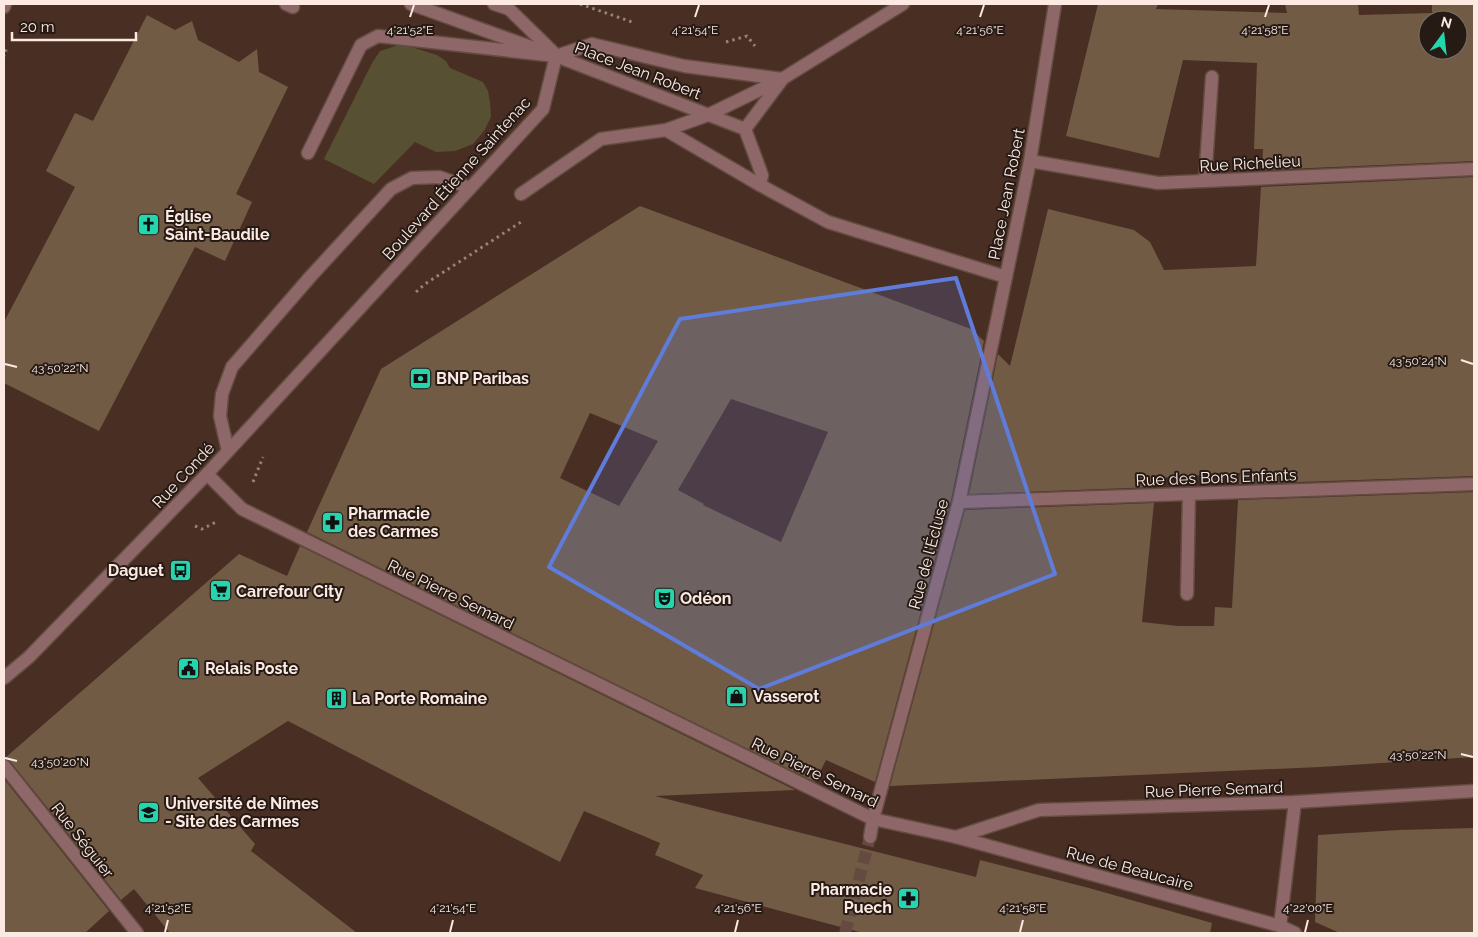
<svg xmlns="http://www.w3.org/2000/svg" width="1478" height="937" viewBox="0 0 1478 937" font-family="Raleway,sans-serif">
<rect width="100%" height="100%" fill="#492e23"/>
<path fill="#585033" d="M402 44 437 55 446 61 450 68 483 82 488 91 490 102 491 117 484 131 473 144 455 151 436 152 415 142 374 184 324 159 372 63 380 51Z"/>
<g fill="#715b44" fill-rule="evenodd">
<path d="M1098 4H1158L1156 9 1287 13 1285 4H1358L1359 15 1432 13V4H1474V161L1262 170 1263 149H1254L1257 63 1183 60 1159 158 1066 136ZM1428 20H1458V50H1428Z"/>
<path d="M147 15 175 30 192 21 198 40 239 62 257 49 259 72 288 87 236 194 252 202 225 261 195 247 99 431 4 383V322L75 187 46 171 75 113 93 121Z"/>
<path d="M1474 177V476L1239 484 1240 473 1157 478 1156 487 969 494 998 354 1010 366 1048 209 1134 230 1150 242 1164 270 1256 266 1261 187Z"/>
<path d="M640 206 971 329 984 341 951 500 875 782 826 760 815 782 307 532 381 369ZM731 399 828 432 781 542 703 505 704 504 678 490ZM590 413 658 441 619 506 560 478Z"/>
<path d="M1474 492V757L1320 767 890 786 965 510 1154 503 1142 622 1178 626H1214L1215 607 1232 608 1238 500Z"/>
<path d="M300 546 795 790 655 796 976 877 980 860 1089 888 1212 923 1210 933H863L695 888 703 875 655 855 660 843 584 811 560 862 288 721 198 778 255 844 251 851 357 933H170L134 889 121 900 10 761 5 758 239 554 287 576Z"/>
<path d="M4 779 109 911 85 933H4Z"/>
<path d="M1474 828V933H1340L1315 922 1318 835 1399 830Z"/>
</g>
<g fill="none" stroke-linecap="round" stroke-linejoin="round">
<path stroke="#644a40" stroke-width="12" stroke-dasharray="12 6" stroke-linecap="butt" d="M845 933 870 837"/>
<defs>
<g id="minor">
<path d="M286 4 293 7"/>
<path d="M411 4 556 56 745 129"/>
<path d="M494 4 509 9 553 52"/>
<path d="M4 7 5 4"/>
<path d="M666 130 760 185 828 222 1006 277 1030 161 1055 4"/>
<path d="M308 153 361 45 378 36 556 56 592 44 684 66 782 79"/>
<path d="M1030 161 1158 183 1474 169"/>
<path d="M1205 181 1212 77"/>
<path d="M760 185 762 175 745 129 781 81"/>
<path d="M521 194 601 139 666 130 708 115 782 79 903 4"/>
<path d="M228 451 220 416 222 394 232 367 311 276 391 189 412 178 439 177 470 188"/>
<path d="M207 474 242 509 873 819 956 837 1280 926 1295 933"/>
<path d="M959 502 1474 484"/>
<path d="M1187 594 1189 494"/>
<path d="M4 678 29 657 207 474 543 109 556 56"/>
<path d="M4 766 137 933"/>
<path d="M870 837 873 819 959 502 1006 277"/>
<path d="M956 837 1039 810 1295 802 1474 791"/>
<path d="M1280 926 1295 802"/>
</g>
</defs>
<use href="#minor" stroke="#654c42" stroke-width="15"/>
<g stroke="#988178" stroke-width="3" stroke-dasharray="2.5 4" stroke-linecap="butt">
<path d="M580 4 635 23"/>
<path d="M726 42 747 36 755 46"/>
<path d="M4 50 6 51 4 56"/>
<path d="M416 292 425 284 521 222"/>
<path d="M253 482 263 457"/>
<path d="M195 526 202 529 216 522"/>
</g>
<use href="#minor" stroke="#8e6869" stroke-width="12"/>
</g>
<path fill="#607cdb" fill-opacity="0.2" stroke="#607cdb" stroke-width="4" stroke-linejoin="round" d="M956 278 1055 574 759 689 549 567 680 319Z"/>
<path fill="none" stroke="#fbe9e2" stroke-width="2" d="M410 17 414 5M695 17 699 5M980 17 984 5M1265 17 1269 5M1461 360 1473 364M5 364 17 367M1461 754 1473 757M5 758 17 761M165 932 168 920M450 932 453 920M735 932 738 920M1020 932 1023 920M1305 932 1308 920"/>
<defs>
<symbol id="church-square" viewBox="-11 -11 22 22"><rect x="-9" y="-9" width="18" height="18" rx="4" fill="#25d5ae" stroke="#261a15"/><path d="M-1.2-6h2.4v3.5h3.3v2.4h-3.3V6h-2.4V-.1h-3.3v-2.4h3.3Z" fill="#111"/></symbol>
<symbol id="bank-square" viewBox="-11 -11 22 22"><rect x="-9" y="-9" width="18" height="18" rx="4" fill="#25d5ae" stroke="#261a15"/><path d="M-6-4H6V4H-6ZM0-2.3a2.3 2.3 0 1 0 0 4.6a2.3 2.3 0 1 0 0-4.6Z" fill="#111"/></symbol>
<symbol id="pharmacy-square" viewBox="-11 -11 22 22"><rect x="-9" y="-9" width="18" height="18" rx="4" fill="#25d5ae" stroke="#261a15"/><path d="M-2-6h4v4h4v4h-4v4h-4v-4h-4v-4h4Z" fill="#111"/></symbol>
<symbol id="bus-square" viewBox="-11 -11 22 22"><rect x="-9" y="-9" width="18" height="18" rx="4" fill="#25d5ae" stroke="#261a15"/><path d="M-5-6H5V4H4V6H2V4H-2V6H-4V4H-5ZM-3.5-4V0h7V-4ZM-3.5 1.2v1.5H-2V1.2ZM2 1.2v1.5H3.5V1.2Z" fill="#111"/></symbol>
<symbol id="supermarket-square" viewBox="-11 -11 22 22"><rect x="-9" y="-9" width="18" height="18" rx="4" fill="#25d5ae" stroke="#261a15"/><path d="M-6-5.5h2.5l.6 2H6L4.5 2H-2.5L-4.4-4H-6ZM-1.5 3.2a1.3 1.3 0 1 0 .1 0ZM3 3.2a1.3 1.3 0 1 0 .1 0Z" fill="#111"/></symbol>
<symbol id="theatre-square" viewBox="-11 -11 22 22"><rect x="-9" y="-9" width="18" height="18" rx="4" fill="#25d5ae" stroke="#261a15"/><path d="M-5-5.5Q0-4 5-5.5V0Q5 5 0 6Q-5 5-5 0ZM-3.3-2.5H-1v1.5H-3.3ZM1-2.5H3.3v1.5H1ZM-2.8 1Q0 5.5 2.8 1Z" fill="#111"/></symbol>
<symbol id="civic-square" viewBox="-11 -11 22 22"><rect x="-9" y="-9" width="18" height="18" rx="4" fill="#25d5ae" stroke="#261a15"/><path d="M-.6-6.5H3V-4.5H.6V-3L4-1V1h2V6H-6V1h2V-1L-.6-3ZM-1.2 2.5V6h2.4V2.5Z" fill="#111"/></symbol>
<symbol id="shop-square" viewBox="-11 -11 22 22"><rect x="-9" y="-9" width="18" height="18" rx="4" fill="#25d5ae" stroke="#261a15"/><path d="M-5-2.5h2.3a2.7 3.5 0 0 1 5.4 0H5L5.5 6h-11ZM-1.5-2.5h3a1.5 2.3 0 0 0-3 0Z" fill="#111"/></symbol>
<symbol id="building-square" viewBox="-11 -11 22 22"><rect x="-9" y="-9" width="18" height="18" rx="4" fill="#25d5ae" stroke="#261a15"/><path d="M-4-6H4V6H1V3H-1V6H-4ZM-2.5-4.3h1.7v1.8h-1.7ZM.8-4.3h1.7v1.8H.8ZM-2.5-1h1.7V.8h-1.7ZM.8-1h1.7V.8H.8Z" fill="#111"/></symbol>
<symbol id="university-square" viewBox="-11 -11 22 22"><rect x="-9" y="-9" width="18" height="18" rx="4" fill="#25d5ae" stroke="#261a15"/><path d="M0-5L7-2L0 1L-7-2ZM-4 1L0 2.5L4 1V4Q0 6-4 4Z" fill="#111"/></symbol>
</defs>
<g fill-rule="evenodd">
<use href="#church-square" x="136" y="212" width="25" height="25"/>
<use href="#bank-square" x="408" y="366" width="25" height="25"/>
<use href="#pharmacy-square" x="320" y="510" width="25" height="25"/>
<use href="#bus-square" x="168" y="558" width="25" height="25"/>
<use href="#supermarket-square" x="208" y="578" width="25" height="25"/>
<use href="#theatre-square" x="652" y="586" width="25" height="25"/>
<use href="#civic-square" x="176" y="656" width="25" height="25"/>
<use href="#shop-square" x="724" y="684" width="25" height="25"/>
<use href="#building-square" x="324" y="686" width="25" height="25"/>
<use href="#university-square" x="136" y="800" width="25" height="25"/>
<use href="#pharmacy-square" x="896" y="886" width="25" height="25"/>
</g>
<g text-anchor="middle" stroke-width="4" stroke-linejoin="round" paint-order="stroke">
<g font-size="16" fill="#fbe9e2" stroke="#261a15">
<text transform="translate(638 70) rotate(21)" y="6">Place Jean Robert</text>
<text transform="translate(1250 163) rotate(-3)" y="6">Rue Richelieu</text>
<text transform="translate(456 178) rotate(-48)" y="6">Boulevard Étienne Saintenac</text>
<text transform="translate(1006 194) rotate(-79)" y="6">Place Jean Robert</text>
<text transform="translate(183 475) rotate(-47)" y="6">Rue Condé</text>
<text transform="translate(1216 477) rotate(-2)" y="6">Rue des Bons Enfants</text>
<text transform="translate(928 554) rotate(-75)" y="6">Rue de l'Écluse</text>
<text transform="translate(451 594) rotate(26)" y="6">Rue Pierre Semard</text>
<text transform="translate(815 772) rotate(26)" y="6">Rue Pierre Semard</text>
<text transform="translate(1214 789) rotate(-2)" y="6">Rue Pierre Semard</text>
<text transform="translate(83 840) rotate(52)" y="6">Rue Séguier</text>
<text transform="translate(1130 868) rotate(15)" y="6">Rue de Beaucaire</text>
</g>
<g font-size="16" font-weight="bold" fill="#fbe9e2" stroke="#261a15" text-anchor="start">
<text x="165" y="222">Église<tspan x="165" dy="18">Saint-Baudile</tspan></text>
<text x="436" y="384">BNP Paribas</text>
<text x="348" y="519">Pharmacie<tspan x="348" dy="18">des Carmes</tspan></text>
<text x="164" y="576" text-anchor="end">Daguet</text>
<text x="236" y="597">Carrefour City</text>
<text x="680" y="604">Odéon</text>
<text x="205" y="674">Relais Poste</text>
<text x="753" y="702">Vasserot</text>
<text x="352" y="704">La Porte Romaine</text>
<text x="165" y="809">Université de Nîmes<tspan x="165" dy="18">- Site des Carmes</tspan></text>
<text x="892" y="895" text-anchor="end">Pharmacie<tspan x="892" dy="18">Puech</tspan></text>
</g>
</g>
<g font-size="12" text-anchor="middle" fill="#fbe9e2" stroke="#261a15" stroke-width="4" stroke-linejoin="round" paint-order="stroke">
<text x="410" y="34">4°21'52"E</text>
<text x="695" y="34">4°21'54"E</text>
<text x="980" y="34">4°21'56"E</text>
<text x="1265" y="34">4°21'58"E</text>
<text x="1418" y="365">43°50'24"N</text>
<text x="60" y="372">43°50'22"N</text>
<text x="1418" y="759">43°50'22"N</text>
<text x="60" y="766">43°50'20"N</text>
<text x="168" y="912">4°21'52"E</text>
<text x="453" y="912">4°21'54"E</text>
<text x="738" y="912">4°21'56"E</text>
<text x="1023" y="912">4°21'58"E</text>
<text x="1308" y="912">4°22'00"E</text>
</g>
<rect width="1478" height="937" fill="none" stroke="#fbe9e2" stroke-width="10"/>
<g transform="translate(1443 35) rotate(15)"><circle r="24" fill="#261a15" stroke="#7b6d67"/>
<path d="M0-4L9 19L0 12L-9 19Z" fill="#25d5ae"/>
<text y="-8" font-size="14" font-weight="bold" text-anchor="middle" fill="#fbe9e2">N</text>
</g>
<path d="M12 32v8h124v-8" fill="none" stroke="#fbe9e2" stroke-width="2.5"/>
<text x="20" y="32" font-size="15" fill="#fbe9e2" stroke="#261a15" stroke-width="4" paint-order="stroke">20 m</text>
</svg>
